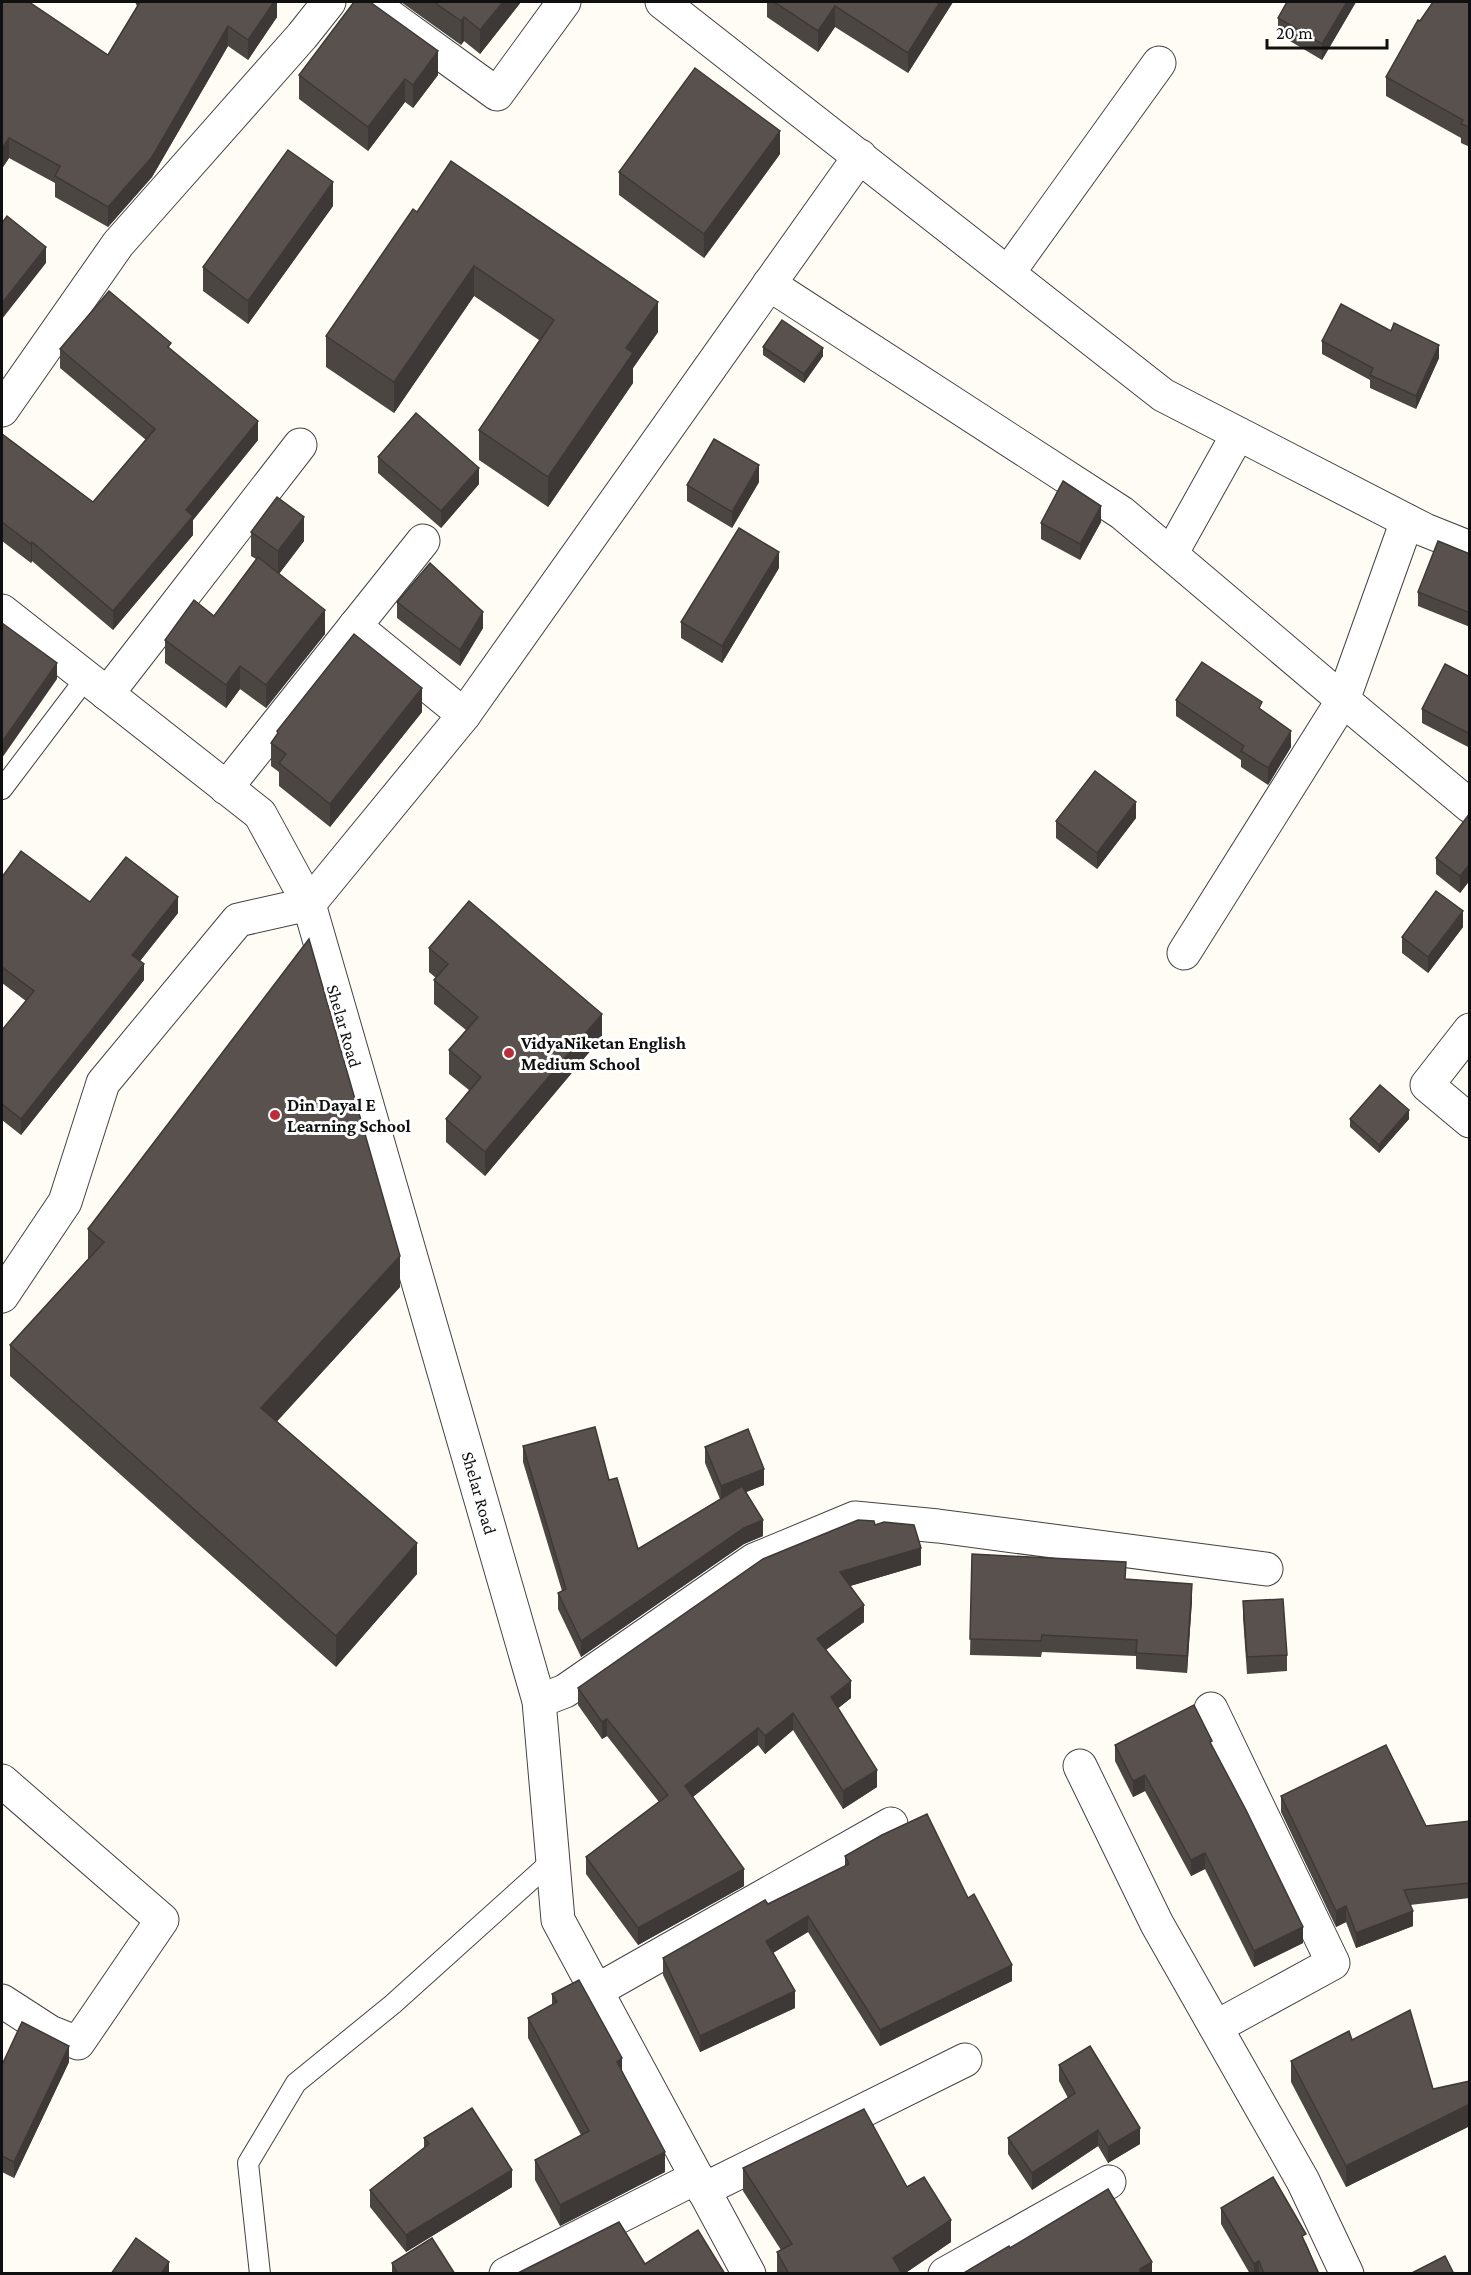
<svg xmlns="http://www.w3.org/2000/svg" width="1471" height="2275" viewBox="0 0 1471 2275" font-family="'Crimson Pro',serif">
<rect width="100%" height="100%" fill="#fefcf4"/>
<g fill="none" stroke-linecap="round" stroke-linejoin="round">
<defs>
<g id="service">
<path d="M2 789 86 678"/>
<path d="M260 2274 248 2163 296 2083 393 2004 553 1860"/>
</g>
<g id="minor">
<path d="M370 2 497 94 564 2"/>
<path d="M662 2 1163 395 1425 530 1470 548"/>
<path d="M1008 273 1159 63"/>
<path d="M769 284 1122 513 1343 700 1184 953"/>
<path d="M2 410 118 244 302 36 329 2"/>
<path d="M1407 521 1343 700 1470 806"/>
<path d="M1171 554 1238 434"/>
<path d="M2 611 260 814 309 904 539 1701 558 1920 749 2274"/>
<path d="M355 626 464 715"/>
<path d="M107 694 300 445"/>
<path d="M226 788 423 541"/>
<path d="M1470 1030 1427 1085 1470 1121"/>
<path d="M2 1296 65 1202 103 1083 238 920 309 904 464 715 860 156"/>
<path d="M539 1701 565 1691 754 1560 855 1518 938 1526 1266 1569"/>
<path d="M1211 1709 1333 1963 1216 2027"/>
<path d="M1080 1766 1157 1924 1303 2181 1347 2274"/>
<path d="M2 1781 162 1920 78 2043 50 2032 2 2001"/>
<path d="M596 1991 891 1824"/>
<path d="M703 2190 965 2060"/>
<path d="M506 2274 697 2177"/>
<path d="M945 2274 1109 2182"/>
</g>
</defs>
<use href="#service" stroke="#434343" stroke-width="22"/>
<use href="#minor" stroke="#434343" stroke-width="35"/>
<use href="#service" stroke="#fff" stroke-width="20"/>
<use href="#minor" stroke="#fff" stroke-width="33"/>
</g>
<g fill="#4c4642">
<path d="M2 2 108 55 137 6 135 2H277V17L248 60 228 46 152 177 108 227 55 197V183L9 158 3 167 2 166Z"/>
<path d="M401 2H521L480 54 464 41 461 45Z"/>
<path d="M767 2H953L908 73 835 27 818 52 767 17Z"/>
<path d="M1287 2H1356L1322 60 1278 34V18Z"/>
<path d="M1470 2V147L1461 143V138L1386 96V77L1420 21Z"/>
<path d="M299 75H438L413 108 405 102 368 151 299 99Z"/>
<path d="M780 154 704 258 619 195V172Z"/>
<path d="M333 206 248 324 203 291V267Z"/>
<path d="M417 212 658 332 633 368V383L548 507 479 460V430L539 340 474 296 394 413 326 367V336Z"/>
<path d="M1322 341 1439 358 1416 409 1370 388V380L1322 354Z"/>
<path d="M763 347 823 356 804 383 763 355Z"/>
<path d="M60 349 171 350 258 440 193 520V535L113 630 32 561 31 563 2 541V434L93 502 146 440 60 368Z"/>
<path d="M378 457 479 484 441 528 378 473Z"/>
<path d="M759 482 732 528 687 501V485Z"/>
<path d="M1101 522 1080 560 1041 539V523Z"/>
<path d="M251 532 304 541 279 574 325 634 266 708 240 689 226 708 165 663V640L214 616 256 559 251 556Z"/>
<path d="M1470 554V627L1418 606V592Z"/>
<path d="M779 568 722 663 681 638V622Z"/>
<path d="M397 602 483 628 460 666 397 618Z"/>
<path d="M1470 677V748L1422 723V709Z"/>
<path d="M1176 700 1262 710 1291 747 1268 785 1241 767V760L1176 716Z"/>
<path d="M422 712 330 827 279 786V772L271 766V743L277 735V731Z"/>
<path d="M1470 813V880L1460 893 1436 874V858Z"/>
<path d="M1136 818 1097 869 1056 838V821Z"/>
<path d="M2 877 90 902 178 913 140 961 144 980 21 1135 2 1120V1030L26 1001 2 983Z"/>
<path d="M1463 927 1428 973 1402 953V937Z"/>
<path d="M429 948 602 1037 485 1176 446 1142V1119L469 1090 449 1074V1050L466 1030 434 1004V980L436 978 429 972Z"/>
<path d="M1470 1055V1074L1468 1073V1057Z"/>
<path d="M1350 1119H1409L1379 1153 1350 1127Z"/>
<path d="M88 1229 400 1287 277 1421 417 1574 336 1667 10 1376V1345L88 1259Z"/>
<path d="M523 1446 609 1480 638 1549 720 1499 705 1463V1447L764 1485 746 1492 763 1536 744 1544 581 1657 558 1609V1593L562 1591 523 1462Z"/>
<path d="M875 1525 921 1565 850 1586 864 1622 826 1650 851 1698 838 1708 877 1787 843 1809 793 1730 765 1754 758 1745 693 1797 744 1886 638 1945 586 1874V1857L659 1802 607 1736 602 1739 578 1705V1688Z"/>
<path d="M972 1554 1126 1579 1192 1600 1187 1673 1136 1669V1656L1042 1652 1041 1657 970 1655Z"/>
<path d="M1243 1601 1287 1655V1671L1247 1674 1243 1617Z"/>
<path d="M1115 1745 1212 1747 1303 1943 1254 1967 1205 1869 1191 1876 1145 1791 1133 1797 1115 1761Z"/>
<path d="M1281 1796 1426 1826 1470 1821V1898L1410 1905 1413 1926 1356 1948 1346 1922 1336 1927 1281 1812Z"/>
<path d="M845 1856 968 1898 1012 1981 880 2046 808 1932 773 1953 795 2008 700 2052 663 1975V1958L768 1904 845 1866Z"/>
<path d="M552 1994 622 2072 665 2172 560 2226 535 2180V2160L581 2135 528 2038V2018L552 2005Z"/>
<path d="M1352 2040 1433 2089 1470 2081V2126L1346 2187 1291 2082V2061Z"/>
<path d="M69 2062 14 2178 2 2172V2065Z"/>
<path d="M1059 2065 1140 2144 1108 2163 1098 2146 1032 2190 1008 2154V2138L1068 2098 1059 2081Z"/>
<path d="M424 2138 512 2187 406 2252 370 2207V2190L424 2148Z"/>
<path d="M743 2168 907 2187 951 2242 904 2274H777V2252L781 2250 743 2191Z"/>
<path d="M1221 2208 1306 2243 1319 2274H1250L1221 2224Z"/>
<path d="M392 2263 455 2274H392Z"/>
</g>
<g fill="#3e3936">
<path d="M274 2H277V17L248 60V40Z"/>
<path d="M503 2H521L480 54V30Z"/>
<path d="M940 2H953L908 73V53Z"/>
<path d="M1347 2H1356L1322 60V44Z"/>
<path d="M835 6V27L818 52V31Z"/>
<path d="M464 17V41L461 45V21Z"/>
<path d="M228 26V46L152 177 108 227V207Z"/>
<path d="M438 51V75L413 108V85Z"/>
<path d="M405 79V102L368 151V127Z"/>
<path d="M780 131V154L704 258V234Z"/>
<path d="M9 138V158L3 167V147Z"/>
<path d="M333 182V206L248 324V301Z"/>
<path d="M46 247V263L2 319V303Z"/>
<path d="M474 266V296L394 413V382Z"/>
<path d="M658 302V332L633 368V383L548 507V477L626 348Z"/>
<path d="M1439 345V358L1416 409V396Z"/>
<path d="M823 348V356L804 383V374Z"/>
<path d="M258 421V440L193 520V535L113 630V611L186 510Z"/>
<path d="M759 465V482L732 528V512Z"/>
<path d="M479 468V484L441 528V511Z"/>
<path d="M1101 506V522L1080 560V544Z"/>
<path d="M304 517V541L278 575V551Z"/>
<path d="M32 542V561L31 563V544Z"/>
<path d="M779 552V568L722 663V646Z"/>
<path d="M325 610V634L266 708V685Z"/>
<path d="M483 612V628L460 666V650Z"/>
<path d="M57 663V679L2 758V742Z"/>
<path d="M240 666V689L226 708V685Z"/>
<path d="M422 688V712L330 827V804Z"/>
<path d="M1291 731V747L1268 785V768Z"/>
<path d="M1136 802V818L1097 869V853Z"/>
<path d="M1470 864V880L1460 893V876Z"/>
<path d="M178 897V913L132 971V955Z"/>
<path d="M1463 911V927L1428 973V957Z"/>
<path d="M144 964V980L21 1135V1119Z"/>
<path d="M602 1014V1037L485 1176V1152Z"/>
<path d="M1409 1110V1119L1379 1153V1145Z"/>
<path d="M400 1256V1287L261 1439V1408Z"/>
<path d="M764 1469V1485L721 1502V1486Z"/>
<path d="M763 1520V1536L744 1544 581 1657V1641L744 1528Z"/>
<path d="M417 1543V1574L336 1667V1636Z"/>
<path d="M921 1548V1565L840 1589V1572Z"/>
<path d="M1192 1584V1600L1187 1673V1656Z"/>
<path d="M864 1605V1622L817 1656V1639Z"/>
<path d="M851 1681V1698L831 1714V1697Z"/>
<path d="M793 1713V1730L765 1754V1736Z"/>
<path d="M607 1719V1736L602 1739V1722Z"/>
<path d="M758 1728V1745L685 1803V1786Z"/>
<path d="M877 1770V1787L843 1809V1791Z"/>
<path d="M1145 1775V1791L1133 1797V1781Z"/>
<path d="M1205 1853V1869L1191 1876V1860Z"/>
<path d="M744 1869V1886L638 1945V1928Z"/>
<path d="M1346 1906V1922L1336 1927V1911Z"/>
<path d="M1413 1911V1926L1356 1948V1933Z"/>
<path d="M808 1916V1932L766 1957V1941Z"/>
<path d="M1303 1927V1943L1254 1967V1951Z"/>
<path d="M1012 1965V1981L880 2046V2030Z"/>
<path d="M795 1991V2008L700 2052V2036Z"/>
<path d="M69 2046V2062L14 2178V2162Z"/>
<path d="M622 2058V2079L617 2062Z"/>
<path d="M1470 2104V2126L1346 2187V2166Z"/>
<path d="M1140 2128V2144L1108 2163V2147Z"/>
<path d="M1098 2130V2146L1032 2190V2173Z"/>
<path d="M665 2152V2172L560 2226V2205Z"/>
<path d="M512 2170V2187L406 2252V2235Z"/>
<path d="M951 2220V2242L904 2274H893V2258Z"/>
<path d="M1259 2261V2274H1254V2264Z"/>
<path d="M169 2262V2274H161Z"/>
<path d="M1152 2262V2274H1140V2269Z"/>
</g>
<g fill="#58514d" stroke="#3e3936" stroke-width="1.5">
<path d="M2 2H29L108 55 140 2H274L248 40 228 26 152 157 108 207 55 176 60 166 9 138 3 147 2 146Z"/>
<path d="M354 2H370L438 51 413 85 405 79 368 127 299 75Z"/>
<path d="M434 2H503L480 30 464 17 461 21Z"/>
<path d="M774 2H940L908 53 835 6 818 31Z"/>
<path d="M1287 2H1347L1322 44 1278 18Z"/>
<path d="M1433 2H1470V127L1461 124 1463 120 1386 77 1418 20 1420 21Z"/>
<path d="M695 68 780 131 704 234 619 172Z"/>
<path d="M288 150 333 182 248 301 203 267Z"/>
<path d="M451 161 658 302 626 348 633 353 548 477 479 430 554 320 474 266 394 382 326 336 413 209 417 212Z"/>
<path d="M7 216 46 247 2 303V223Z"/>
<path d="M109 291 171 343 168 347 258 421 186 510 193 516 113 611 32 542 31 544 2 522V434L93 502 155 429 60 349Z"/>
<path d="M1341 304 1391 331 1394 323 1439 345 1416 396 1370 375 1373 368 1322 341Z"/>
<path d="M782 320 823 348 804 374 763 347Z"/>
<path d="M416 413 479 468 441 511 378 457Z"/>
<path d="M714 439 759 465 732 512 687 485Z"/>
<path d="M1063 481 1101 506 1080 544 1041 523Z"/>
<path d="M277 497 304 517 278 551 251 532Z"/>
<path d="M739 528 779 552 722 646 681 622Z"/>
<path d="M1438 541 1470 554V613L1418 592Z"/>
<path d="M258 557 325 610 266 685 240 666 226 685 165 640 194 600 214 616Z"/>
<path d="M430 563 483 612 460 650 397 602Z"/>
<path d="M2 623 57 663 2 742Z"/>
<path d="M354 634 422 688 330 804 279 763 286 754 271 743 278 733 277 731Z"/>
<path d="M1202 662 1262 702 1259 708 1291 731 1268 768 1241 751 1244 746 1176 700Z"/>
<path d="M1445 664 1470 677V734L1422 709Z"/>
<path d="M1095 771 1136 802 1097 853 1056 821Z"/>
<path d="M1470 813V864L1460 876 1436 858Z"/>
<path d="M21 851 90 902 126 857 178 897 132 955 144 964 21 1119 2 1104V1030L34 991 2 967V877Z"/>
<path d="M1436 891 1463 911 1428 957 1402 937Z"/>
<path d="M469 901 602 1014 485 1152 446 1119 481 1077 449 1050 478 1017 434 980 448 964 429 948Z"/>
<path d="M309 939 400 1256 261 1408 417 1543 336 1636 10 1345 104 1242 88 1229Z"/>
<path d="M1380 1085 1409 1110 1379 1145 1350 1119Z"/>
<path d="M595 1427 609 1480 617 1478 638 1549 742 1486 763 1520 744 1528 581 1641 558 1593 566 1589 523 1446Z"/>
<path d="M748 1429 764 1469 721 1486 705 1447Z"/>
<path d="M858 1520 874 1521 875 1525 884 1522 914 1525 921 1548 840 1572 864 1605 817 1639 851 1681 831 1697 877 1770 843 1791 793 1713 765 1736 758 1728 685 1786 744 1869 638 1928 586 1857 668 1795 607 1719 602 1722 578 1688 763 1559Z"/>
<path d="M972 1554 1126 1562 1125 1579 1192 1584 1187 1656 1136 1653 1137 1640 1042 1635 1041 1641 970 1639Z"/>
<path d="M1283 1599 1287 1655 1247 1657 1243 1601Z"/>
<path d="M1194 1705 1212 1741 1210 1742 1246 1810 1303 1927 1254 1951 1205 1853 1191 1860 1145 1775 1133 1781 1115 1745Z"/>
<path d="M1386 1745 1426 1826 1470 1821V1883L1404 1890 1413 1911 1356 1933 1346 1906 1336 1911 1281 1796Z"/>
<path d="M927 1814 968 1898 974 1894 1012 1965 880 2030 808 1916 766 1941 795 1991 700 2036 663 1958 765 1900 768 1904 849 1864 845 1856 882 1835Z"/>
<path d="M579 1980 622 2058 617 2062 665 2152 560 2205 535 2160 589 2131 528 2018 557 2002 552 1994Z"/>
<path d="M1410 2010 1433 2089 1470 2081V2104L1346 2166 1291 2061 1349 2031 1352 2040Z"/>
<path d="M22 2022 69 2046 14 2162 2 2156V2065Z"/>
<path d="M1090 2046 1140 2128 1108 2147 1098 2130 1032 2173 1008 2138 1075 2093 1059 2065Z"/>
<path d="M472 2108 512 2170 406 2235 370 2190 429 2144 424 2138Z"/>
<path d="M864 2109 907 2187 924 2177 951 2220 893 2258 902 2274H789L777 2252 792 2244 743 2168Z"/>
<path d="M1273 2177 1306 2234 1302 2236 1319 2274H1264L1259 2261 1254 2264 1221 2208Z"/>
<path d="M1108 2189 1152 2262 1140 2269 1141 2274H962L1009 2246 1010 2248Z"/>
<path d="M619 2222 645 2264 698 2230 725 2274 518 2273Z"/>
<path d="M136 2238 169 2262 161 2274H111Z"/>
<path d="M432 2238 455 2274H398L392 2263Z"/>
<path d="M1445 2256 1454 2274H1410Z"/>
</g>
<g fill="#ba2e3b" stroke="#fff" stroke-width="2">
<circle cx="509" cy="1053" r="6"/>
<circle cx="275" cy="1115" r="6"/>
</g>
<g text-anchor="middle" stroke-width="6" stroke-linejoin="round" paint-order="stroke">
<g font-size="18" fill="#101010" stroke="#fff">
<text transform="translate(344 1026) rotate(74)" y="6">Shelar Road</text>
<text transform="translate(479 1493) rotate(74)" y="6">Shelar Road</text>
</g>
<g font-size="18" font-weight="bold" fill="#101010" stroke="#fff" text-anchor="start">
<text x="521" y="1049">VidyaNiketan English<tspan x="521" dy="21">Medium School</tspan></text>
<text x="287" y="1111">Din Dayal E<tspan x="287" dy="21">Learning School</tspan></text>
</g>
</g>
<rect width="1471" height="2275" fill="none" stroke="#101010" stroke-width="6"/>
<path d="M1267 39v9h120v-9" fill="none" stroke="#101010" stroke-width="3"/>
<text x="1276" y="39" font-size="18" fill="#101010" stroke="#ffffff" stroke-width="4.5" paint-order="stroke">20 m</text>
</svg>
